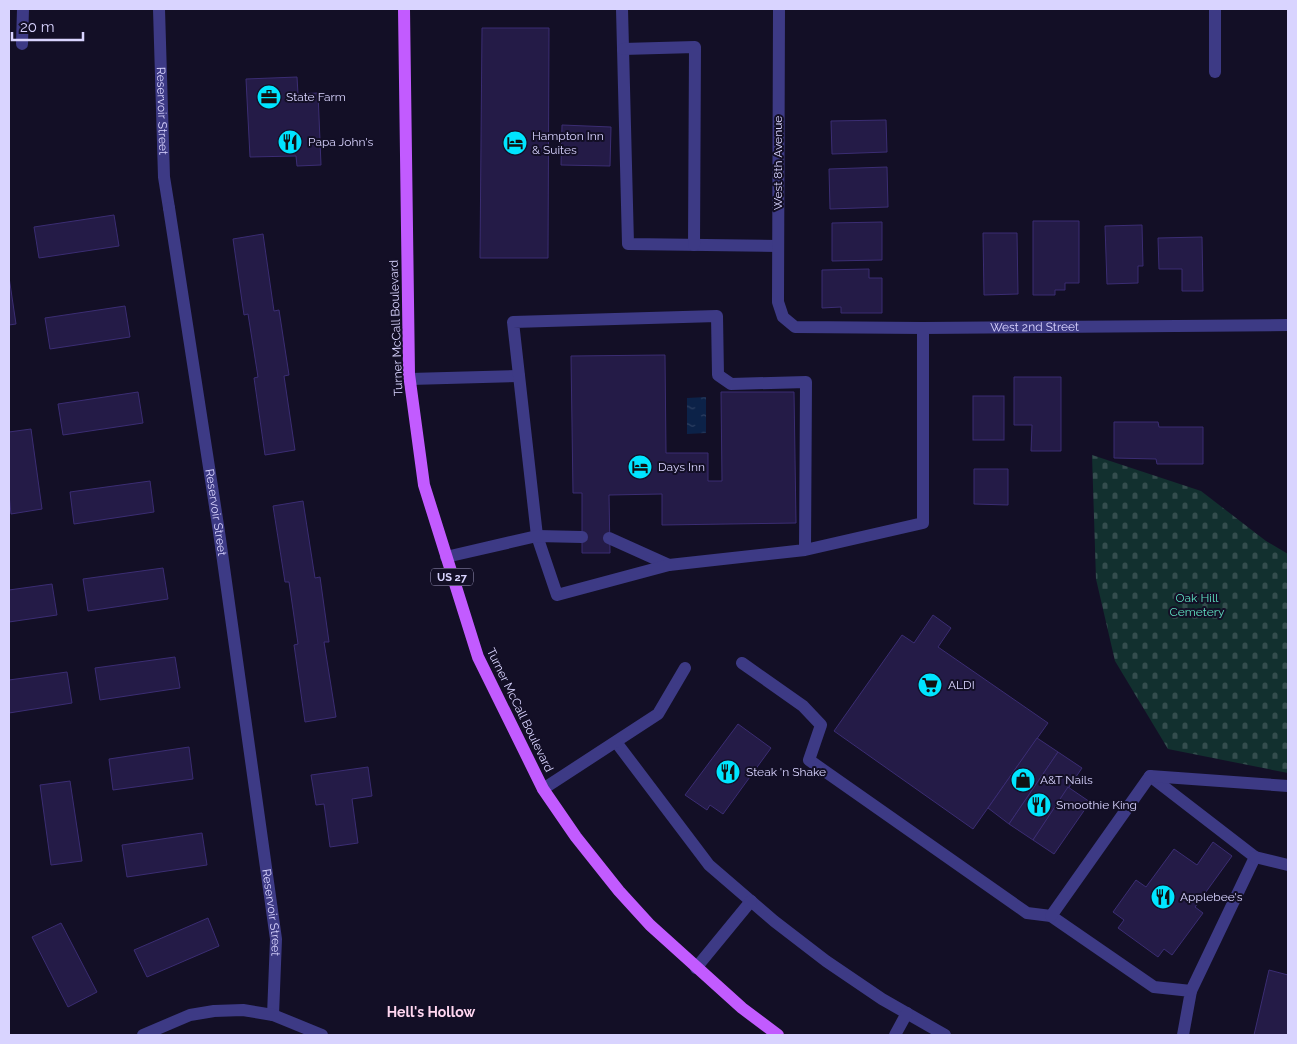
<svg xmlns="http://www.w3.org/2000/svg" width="1297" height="1044" viewBox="0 0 1297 1044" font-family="Raleway,sans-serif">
<defs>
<pattern id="cemetery-stones" width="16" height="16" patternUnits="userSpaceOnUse" patternTransform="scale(1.25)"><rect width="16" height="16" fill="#12302f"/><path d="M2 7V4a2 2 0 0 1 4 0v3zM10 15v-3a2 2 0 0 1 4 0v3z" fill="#344d4e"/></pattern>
<pattern id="water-ripples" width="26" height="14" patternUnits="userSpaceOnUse" patternTransform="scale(1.25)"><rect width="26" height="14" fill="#0c2248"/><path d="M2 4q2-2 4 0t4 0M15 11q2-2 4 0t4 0" fill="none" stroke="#2f4163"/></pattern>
</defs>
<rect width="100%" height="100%" fill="#130f26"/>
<path fill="url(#cemetery-stones)" d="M1092 455 1201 491 1266 541 1288 554V773L1168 749 1115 661 1096 579Z"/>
<path fill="url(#water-ripples)" d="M706 397V433L687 434V398Z"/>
<g fill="#241b47" stroke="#3b2d73">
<path d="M482 28H549L548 258H480Z"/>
<path d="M297 77 298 94 318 93 321 165 297 166 296 156 250 157 246 79Z"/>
<path d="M886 120 887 152 832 154 831 121Z"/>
<path d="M562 125 611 127 610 166 561 165Z"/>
<path d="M887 167 888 207 830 209 829 169Z"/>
<path d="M114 215 119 246 39 258 34 227Z"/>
<path d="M1033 221H1079V283H1065V290H1055V295H1033Z"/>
<path d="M882 222V260L832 261V223Z"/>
<path d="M1142 225 1143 266H1138V283L1107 284 1105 226Z"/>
<path d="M983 233H1017L1018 294 984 295Z"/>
<path d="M263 234 274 311 279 310 289 375 284 376 295 450 265 455 254 378 258 377 248 314 244 315 233 239Z"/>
<path d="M1202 237 1203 291H1182V269H1159L1158 238Z"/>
<path d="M869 269V278H882V313H841V307L822 308V270Z"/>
<path d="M9 277 16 324 9 325Z"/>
<path d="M125 306 130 337 50 349 45 318Z"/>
<path d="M665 355 666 453H708V481H722L721 392H794L796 523 662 525V494L609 495 610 553H582V493H573L571 356Z"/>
<path d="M1014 377H1061V451H1031L1032 425H1014Z"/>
<path d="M138 392 143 423 63 435 58 404Z"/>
<rect x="973" y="396" width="31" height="44"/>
<path d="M1114 422H1158L1159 427H1203V464H1157L1156 459 1114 458Z"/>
<path d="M31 429 42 509 11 514 9 494V432Z"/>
<path d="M974 469H1008V505L974 504Z"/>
<path d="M150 481 154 512 74 524 70 492Z"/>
<path d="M303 501 315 578 320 577 329 642H324L336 717 305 722 294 645 298 644 289 582H285L273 506Z"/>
<path d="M163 568 168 599 88 611 83 579Z"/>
<path d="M52 584 57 615 9 622V590Z"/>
<path d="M933 615 951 628 938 647 1048 723 973 829 834 731 902 635 914 643Z"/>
<path d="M175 657 180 688 100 700 95 668Z"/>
<path d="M67 672 72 703 9 713V680Z"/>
<path d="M738 724 771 748 723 814 710 805 707 810 685 795Z"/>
<path d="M1037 738 1058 752 1009 824 988 808Z"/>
<path d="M189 747 193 779 113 790 109 759Z"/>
<path d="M1058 752 1082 768 1033 840 1009 824Z"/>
<path d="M368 767 372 796 352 799 358 843 330 847 324 804 316 805 311 775Z"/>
<path d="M70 781 82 861 51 865 40 785Z"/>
<path d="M1068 787 1090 802 1054 854 1033 840Z"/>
<path d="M202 833 207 865 127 877 122 845Z"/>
<path d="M1213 842 1232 856 1195 907 1203 913 1172 955 1164 949 1158 957 1118 928 1124 920 1113 912 1136 880 1146 887 1174 849 1197 865Z"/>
<path d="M208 918 219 946 147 977 134 950Z"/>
<path d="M61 923 97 992 68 1007 32 937Z"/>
<path d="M1269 970 1288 975V1035H1254Z"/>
</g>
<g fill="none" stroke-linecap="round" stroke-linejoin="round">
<g stroke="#3d3a85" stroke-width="12">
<path id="s1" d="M159 9 164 177 169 208"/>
<path d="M622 9 628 244 778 246"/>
<path d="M22 44 23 9"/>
<path d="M623 49 695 47 694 245"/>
<path d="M1215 72V9"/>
<path d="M410 379 519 376"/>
<path d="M609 538 669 565"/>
<path d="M805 550 806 382 731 384 718 375 717 316 513 322 537 536 557 595 669 565 805 550 923 523V328"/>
<path d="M446 557 537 536 582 537"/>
<path d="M742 663 803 706 821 725 809 760 1027 913 1051 916 1154 987 1191 991 1183 1035"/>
<path d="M616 742 709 865 774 921 826 961 882 999 945 1035"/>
<path d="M1150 776 1255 857 1191 991"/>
<path d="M543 789 658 714 685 668"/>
<path d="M1255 857 1288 865"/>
<path d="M1051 916 1150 776 1288 786"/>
<path d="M696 968 751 901"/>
<path d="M895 1035 907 1013"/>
</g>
<g stroke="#3d3a85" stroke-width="12">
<path id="s2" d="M779 9 778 302 783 317 795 327 923 328 1288 325"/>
<path id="s3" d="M169 208 219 532 276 939 273 1015"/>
<path d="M143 1035 190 1015 214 1011 243 1010 273 1015 322 1035"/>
</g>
<path stroke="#c25bff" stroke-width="12" d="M404 9 409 374 424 485 478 657 543 789 576 837 619 891 650 925 742 1008 778 1035"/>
</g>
<defs>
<symbol id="office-disc" viewBox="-11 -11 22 22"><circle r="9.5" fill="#00e5ff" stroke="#130f26"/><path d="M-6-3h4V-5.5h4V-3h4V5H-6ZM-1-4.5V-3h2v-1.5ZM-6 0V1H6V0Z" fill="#111"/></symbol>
<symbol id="restaurant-disc" viewBox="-11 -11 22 22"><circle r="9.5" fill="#00e5ff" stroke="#130f26"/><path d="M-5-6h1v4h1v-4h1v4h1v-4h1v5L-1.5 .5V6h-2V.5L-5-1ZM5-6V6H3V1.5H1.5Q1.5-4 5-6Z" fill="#111"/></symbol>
<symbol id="hotel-disc" viewBox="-11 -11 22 22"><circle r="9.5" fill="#00e5ff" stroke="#130f26"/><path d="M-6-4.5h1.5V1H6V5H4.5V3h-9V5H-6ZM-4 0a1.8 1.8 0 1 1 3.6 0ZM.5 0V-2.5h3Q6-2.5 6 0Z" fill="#111"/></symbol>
<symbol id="supermarket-disc" viewBox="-11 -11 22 22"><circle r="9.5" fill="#00e5ff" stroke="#130f26"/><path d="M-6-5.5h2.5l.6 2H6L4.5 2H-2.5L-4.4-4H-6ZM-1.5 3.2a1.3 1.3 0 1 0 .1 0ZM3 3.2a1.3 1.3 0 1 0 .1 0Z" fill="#111"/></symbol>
<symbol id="shop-disc" viewBox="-11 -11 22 22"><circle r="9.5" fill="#00e5ff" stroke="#130f26"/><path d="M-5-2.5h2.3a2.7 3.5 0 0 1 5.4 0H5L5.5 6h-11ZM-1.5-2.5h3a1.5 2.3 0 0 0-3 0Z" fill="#111"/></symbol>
</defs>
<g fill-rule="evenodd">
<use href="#office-disc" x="255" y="83" width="28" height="28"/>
<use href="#restaurant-disc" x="276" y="128" width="28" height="28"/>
<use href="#hotel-disc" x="501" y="129" width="28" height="28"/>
<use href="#hotel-disc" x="626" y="453" width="28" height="28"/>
<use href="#supermarket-disc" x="916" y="671" width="28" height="28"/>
<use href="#restaurant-disc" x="714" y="758" width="28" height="28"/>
<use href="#shop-disc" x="1009" y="766" width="28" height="28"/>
<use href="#restaurant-disc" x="1025" y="791" width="28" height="28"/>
<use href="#restaurant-disc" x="1149" y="883" width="28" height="28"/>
</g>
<g text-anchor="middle" stroke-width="4" stroke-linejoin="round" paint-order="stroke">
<rect fill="#130f26" stroke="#9e99be" stroke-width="1" x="431" y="568.5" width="42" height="17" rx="4"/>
<g font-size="11" font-weight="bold" fill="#d9d4ff">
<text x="452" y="581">US 27</text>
</g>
<g font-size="12" fill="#d9d4ff" stroke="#130f26" text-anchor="start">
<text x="286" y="101">State Farm</text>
<text x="532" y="140">Hampton Inn<tspan x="532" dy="14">&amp; Suites</tspan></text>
<text x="308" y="146">Papa John's</text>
<text x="658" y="471">Days Inn</text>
<text x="948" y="689">ALDI</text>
<text x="746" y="776">Steak 'n Shake</text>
<text x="1040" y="784">A&amp;T Nails</text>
<text x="1056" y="809">Smoothie King</text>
<text x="1180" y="901">Applebee's</text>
</g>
<g font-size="12" fill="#d9d4ff" stroke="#130f26">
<text dy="4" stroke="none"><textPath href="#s1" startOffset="102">Reservoir Street</textPath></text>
<text transform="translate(778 163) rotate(-90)" y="4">West 8th Avenue</text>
<text dy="4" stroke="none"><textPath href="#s2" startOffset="564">West 2nd Street</textPath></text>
<text transform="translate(396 328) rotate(-92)" y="4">Turner McCall Boulevard</text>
<text dy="4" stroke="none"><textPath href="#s3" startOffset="308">Reservoir Street</textPath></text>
<text transform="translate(520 710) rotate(64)" y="4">Turner McCall Boulevard</text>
<text dy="4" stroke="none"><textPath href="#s3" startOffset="712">Reservoir Street</textPath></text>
</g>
<g font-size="12" fill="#5fe0c0" stroke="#130f26">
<text x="1197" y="602">Oak Hill<tspan x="1197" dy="14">Cemetery</tspan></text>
</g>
<g font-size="14" font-weight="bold" fill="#ffd6f0" stroke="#130f26">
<text x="431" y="1017">Hell's Hollow</text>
</g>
</g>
<rect width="1297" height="1044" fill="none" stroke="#d9d4ff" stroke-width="20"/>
<path d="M12 32v8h71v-8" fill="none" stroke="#d9d4ff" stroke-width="2.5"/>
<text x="20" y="32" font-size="15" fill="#d9d4ff" stroke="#130f26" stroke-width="4" paint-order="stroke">20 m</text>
</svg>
